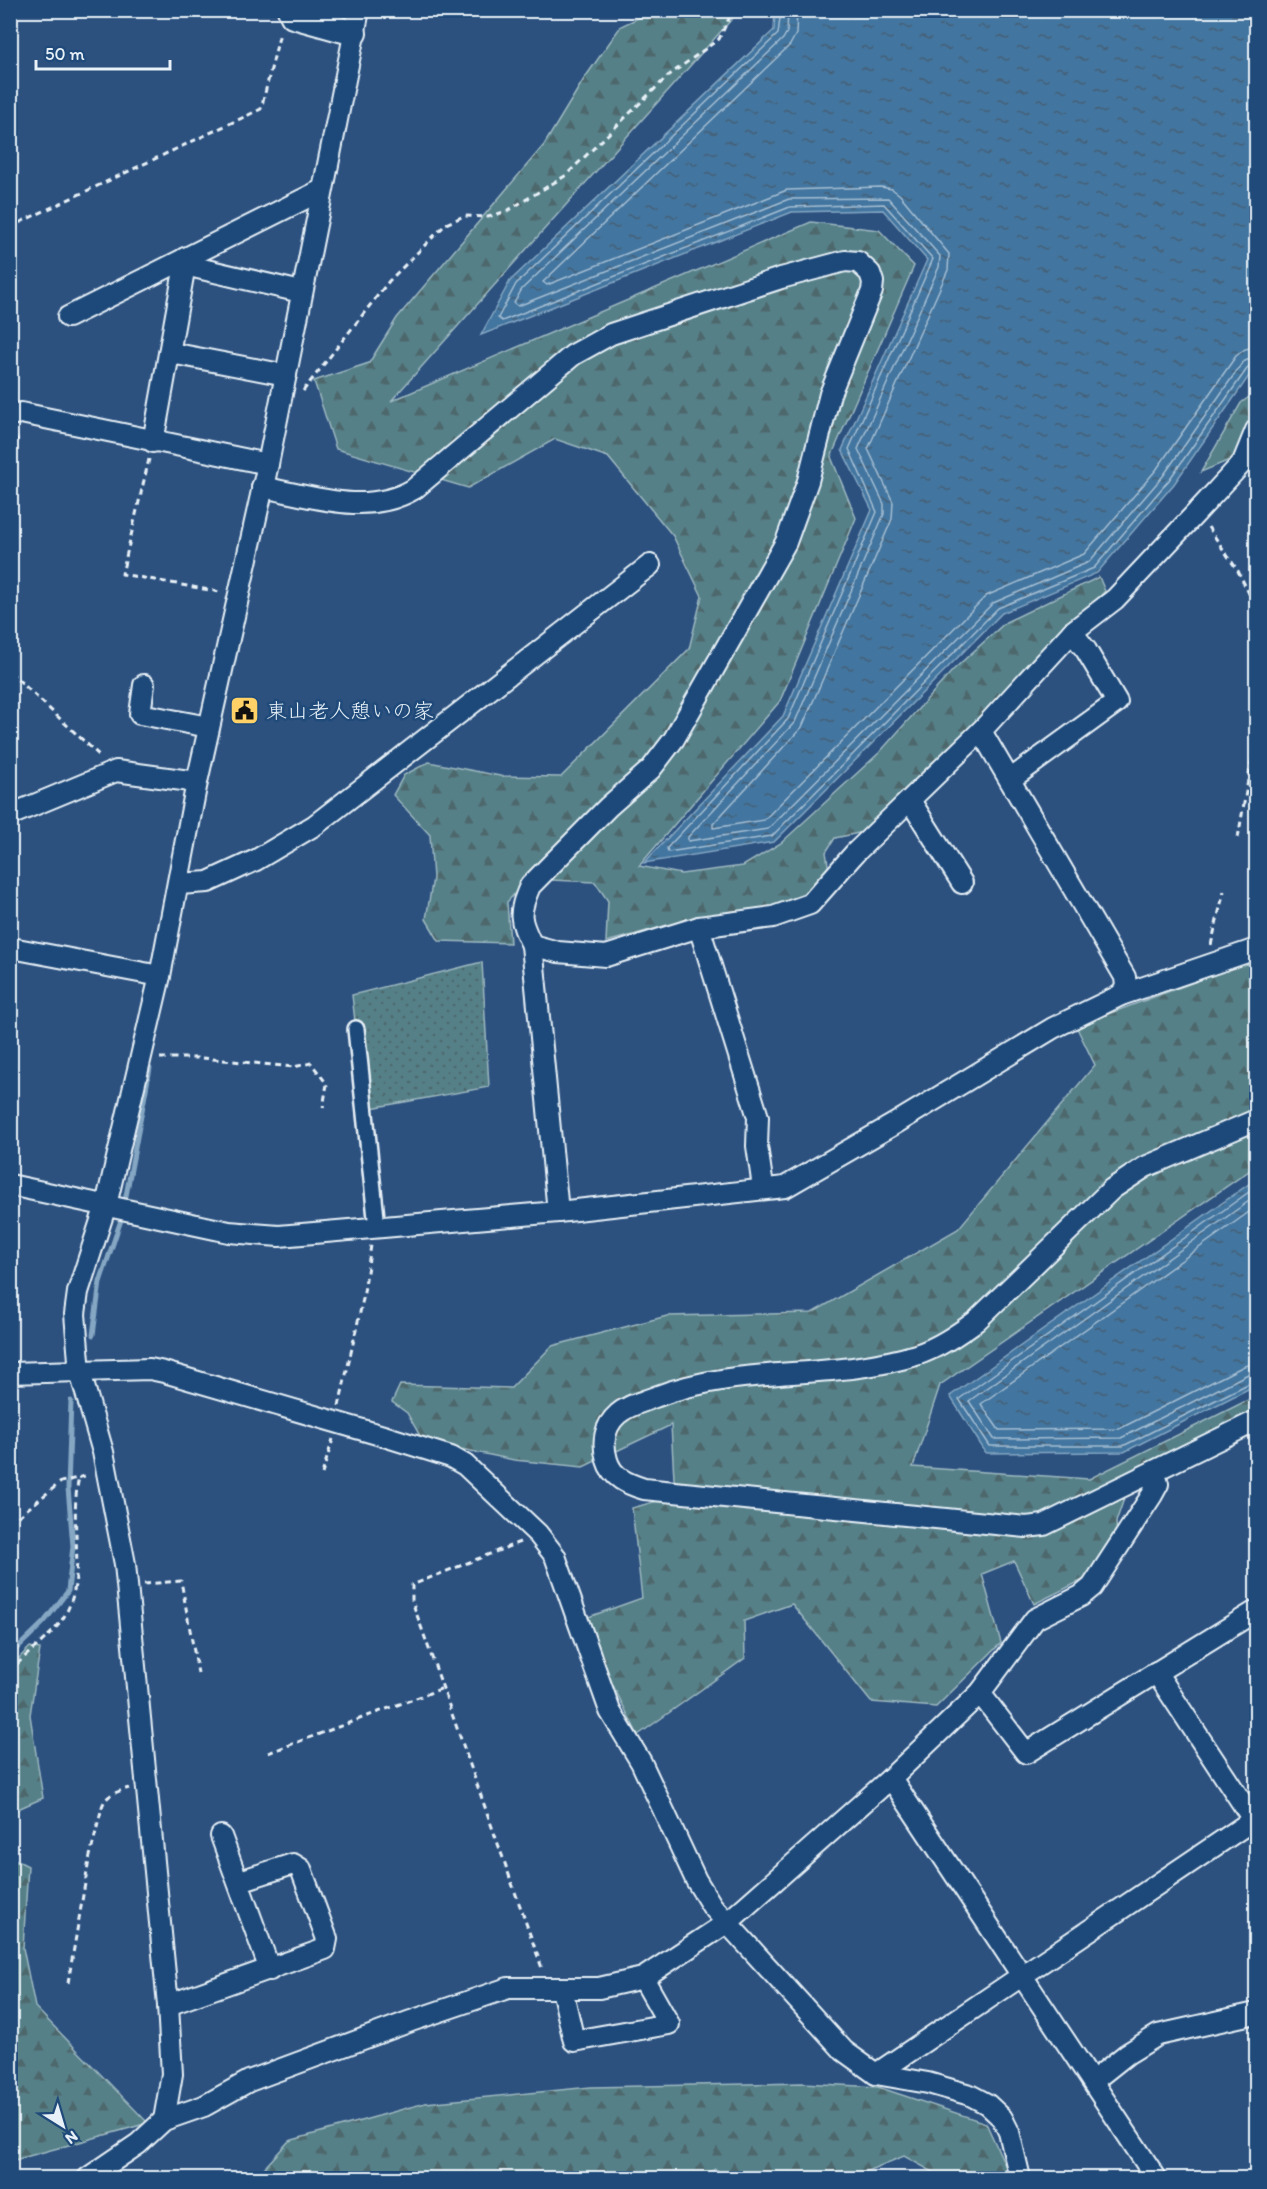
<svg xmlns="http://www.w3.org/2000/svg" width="1267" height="2189" viewBox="0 0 1267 2189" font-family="Itim,'Klee One',sans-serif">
<defs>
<pattern id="forest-firs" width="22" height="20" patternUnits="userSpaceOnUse" patternTransform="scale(1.5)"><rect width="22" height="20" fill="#558088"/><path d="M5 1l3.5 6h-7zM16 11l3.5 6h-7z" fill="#4e676c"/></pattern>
<pattern id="park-dots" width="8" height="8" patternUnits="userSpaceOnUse" patternTransform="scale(1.5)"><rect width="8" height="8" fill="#558088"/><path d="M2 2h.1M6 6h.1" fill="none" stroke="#4e676c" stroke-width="1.8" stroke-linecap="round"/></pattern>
<pattern id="water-ripples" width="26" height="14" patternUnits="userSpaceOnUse" patternTransform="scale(1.5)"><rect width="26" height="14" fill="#43759f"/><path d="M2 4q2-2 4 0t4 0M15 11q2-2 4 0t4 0" fill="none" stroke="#445e74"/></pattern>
</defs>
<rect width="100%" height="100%" fill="#2c517f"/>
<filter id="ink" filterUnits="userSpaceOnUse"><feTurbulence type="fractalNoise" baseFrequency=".0167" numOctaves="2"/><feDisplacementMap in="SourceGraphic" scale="12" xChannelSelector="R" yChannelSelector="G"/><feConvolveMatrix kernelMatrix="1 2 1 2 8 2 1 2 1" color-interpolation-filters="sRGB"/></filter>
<g filter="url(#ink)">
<g fill="url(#forest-firs)" stroke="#9eb8c0" stroke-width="1.5">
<path d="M653 11H739L391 401 811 222 879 230 914 266 831 457 856 518 780 701 639 866 681 874 743 866 781 843 879 753 953 670 1006 622 1099 577 1105 591 975 727 868 831 835 838 826 852 829 871 791 905 699 917 606 942 608 901 595 882 528 879 507 902 510 943 439 941 426 919 433 878 430 835 393 795 404 775 429 762 500 776 561 777 689 649 702 596 673 536 608 457 555 439 468 488 336 449 314 381 369 363 397 318 544 145 584 79 621 26Z"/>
<path d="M1256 392V449L1201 472 1241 403Z"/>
<path d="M1256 959V1166L940 1385 913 1467 1089 1479 1256 1396V1415L1131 1478 1116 1522 1119 1562 1034 1604 1014 1561 982 1574 1001 1643 936 1707 871 1702 792 1604 744 1621 745 1658 638 1735 580 1620 642 1598 632 1508 675 1496 671 1425 583 1467 514 1460 423 1441 407 1413 392 1402 400 1385 511 1388 552 1346 667 1316 812 1313 958 1229 1095 1065 1076 1026Z"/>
<path d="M30 1647 40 1649 30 1715 43 1798 11 1812V1666Z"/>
<path d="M10 1857 28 1866 23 1948 35 2007 148 2123 11 2161Z"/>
<path d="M802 2083 878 2087 986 2123 1011 2178H944L904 2156 850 2178H731L715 2169 702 2178H255L289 2141 425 2103 591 2087Z"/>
</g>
<path fill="url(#park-dots)" stroke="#9eb8c0" stroke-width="1.5" d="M482 962 489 1087 365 1109 352 995Z"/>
<g fill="url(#water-ripples)" stroke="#85a7c3" stroke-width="1.5">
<path d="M775 11H1256V366L1174 484 1097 573 1002 613 774 842 644 863 783 716 872 510 842 450 927 260 883 210 792 212 481 335 510 281 774 30Z"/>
<path d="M1256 1179V1385L1124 1452 986 1453 950 1396Z"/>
</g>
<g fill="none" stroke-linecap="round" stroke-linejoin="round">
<g stroke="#a6bfd4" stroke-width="1.5">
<path d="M781 10 778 34 516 284 498 318 502 321 790 207 884 204 933 259 849 449 877 512 788 719 667 848 668 852 772 836 998 608 1094 568 1169 480 1249 366 1256 364"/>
<path d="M788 10 787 32 783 39 522 289 514 303 518 306 789 199 888 198 940 256 939 267 858 449 884 504V514L795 722 688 837V841L768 829 993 603 1089 562 1163 476 1243 362 1256 356"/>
<path d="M797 10 796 34 790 45 543 282 547 285 787 190 881 187 892 189 900 195 949 254 948 270 868 449 893 502 892 519 802 727 713 824V828L764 820 986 596 1084 554 1156 470 1236 356 1245 349 1256 347"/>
<path d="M1256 1187 959 1399 990 1446H1123L1256 1380"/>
<path d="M1256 1196 969 1401 994 1439 1121 1438 1248 1374 1256 1373"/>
<path d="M1256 1207 981 1404 999 1430 1119 1429 1244 1366 1256 1363"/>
</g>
<g stroke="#85a7c3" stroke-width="5">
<path d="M93 1335 100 1282 122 1217 150 1068"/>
<path d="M10 1655 44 1622 68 1591 73 1546 68 1488 71 1401"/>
<path d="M10 2062 13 2067 10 2072"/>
</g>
<defs>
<path id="pedestrian" d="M356 1029 377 1227"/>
<g id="minor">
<path d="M185 258V265L301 292"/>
<path d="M68 317 322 190"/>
<path d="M171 353 286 375"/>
<path d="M10 415 21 413 268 464"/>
<path d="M153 442 185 265"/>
<path d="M262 487C311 496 367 517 414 489L573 355 611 334 781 278 845 261 858 262 870 273 873 282 872 291 830 394 808 481 786 542 674 739 651 769 608 807 530 886C518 914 519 919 532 945L558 952 606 956 699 927 773 917 810 904 855 853 981 731 1072 632 1115 599 1197 512 1243 462 1256 430"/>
<path d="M144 685 140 714 209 727"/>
<path d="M981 731 1125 977 1126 987 1121 995"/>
<path d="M1011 779 1117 702 1086 650 1072 632"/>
<path d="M911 802 962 883"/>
<path d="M10 815 116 771 197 782"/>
<path d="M179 884 208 882 256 860 315 825 650 565"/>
<path d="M699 927 758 1117 757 1146 763 1187"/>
<path d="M532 945 558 1212"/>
<path d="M17 949 160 976"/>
<path d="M1256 1120 1145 1167 1112 1189 976 1321C958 1334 938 1348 916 1355 832 1381 741 1364 655 1397 643 1402 628 1405 618 1414 604 1426 602 1443 607 1460 612 1478 628 1484 644 1489L1026 1527 1044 1525 1256 1421"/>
<path d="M10 1185 229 1232 279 1236 558 1212 785 1187 896 1123 1053 1028 1121 995 1256 949"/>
<path d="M10 1373 150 1369 164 1372 387 1437 451 1457 465 1465 538 1534 555 1556 610 1711 641 1762 696 1880 712 1906 844 2051 876 2074 928 2083 970 2095 987 2104 1002 2118 1009 2132 1020 2178"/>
<path d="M1156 1672 1256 1824"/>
<path d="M980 1693 1026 1753 1256 1611"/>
<path d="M891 1778 1156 2178"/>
<path d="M221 1836 270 1970"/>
<path d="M562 1989 574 2041 669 2024 643 1978"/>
<path d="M168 2005 325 1949 327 1939 301 1869 293 1864 240 1881"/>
<path d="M876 2074 1256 1818"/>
<path d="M1093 2081 1127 2054 1158 2035 1256 2013"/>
<path d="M164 2120 172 2074 168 2005 125 1564 103 1452 80 1372 75 1314 78 1292 106 1205 160 976 197 782 268 464 359 10"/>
<path d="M88 2178 138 2144 164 2120 204 2106 249 2081 411 2021 508 1988H599L643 1978 728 1922 891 1778 980 1693 1035 1619 1081 1596 1092 1587 1152 1495 1158 1484 1155 1473"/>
</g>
<path id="tertiary" d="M290 10 293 16 354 33"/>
</defs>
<use href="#pedestrian" stroke="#e8f1f8" stroke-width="20"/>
<use href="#minor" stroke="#e8f1f8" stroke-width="24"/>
<use href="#tertiary" stroke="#e8f1f8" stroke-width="28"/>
<g stroke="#e8f1f8" stroke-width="3" stroke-dasharray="6 4.5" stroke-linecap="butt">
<path d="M10 227 261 109 280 33"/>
<path d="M303 391 389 281 446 224 464 216 488 217 507 211 565 176 668 76 719 39 733 10"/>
<path d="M149 459 122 574 220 592"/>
<path d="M10 485 18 433"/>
<path d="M1208 527 1238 571 1256 608"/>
<path d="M10 672 101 757"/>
<path d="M1238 838 1256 734"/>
<path d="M1211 945 1224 891"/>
<path d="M160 1058H202L294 1067 311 1063 327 1084 323 1108"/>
<path d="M339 1406 363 1299 371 1245"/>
<path d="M322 1474 333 1439"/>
<path d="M10 1523 61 1482 89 1475"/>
<path d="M520 1542 412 1585V1601L543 1971"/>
<path d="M144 1584 181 1581 198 1673"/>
<path d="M10 1672C26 1652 53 1637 65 1615 88 1574 68 1521 79 1478"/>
<path d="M268 1753 443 1688"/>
<path d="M68 1983 89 1860 102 1807C106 1794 117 1792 129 1788"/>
<path d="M10 2049V2053"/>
</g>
<use href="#pedestrian" stroke="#1f4a7a" stroke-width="15"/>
<use href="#minor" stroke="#1f4a7a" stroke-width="20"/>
<use href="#tertiary" stroke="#1f4a7a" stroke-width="24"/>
</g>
</g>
<defs>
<symbol id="civic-square" viewBox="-11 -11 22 22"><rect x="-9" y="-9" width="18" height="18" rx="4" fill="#ffd166" stroke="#1f4a7a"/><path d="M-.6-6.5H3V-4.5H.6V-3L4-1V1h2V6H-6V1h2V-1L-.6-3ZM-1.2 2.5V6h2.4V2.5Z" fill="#111"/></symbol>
</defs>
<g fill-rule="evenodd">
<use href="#civic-square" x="228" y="694" width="33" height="33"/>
</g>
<g text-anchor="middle" stroke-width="5" stroke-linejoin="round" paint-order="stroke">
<g font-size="21" fill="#e8f1f8" stroke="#1f4a7a" text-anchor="start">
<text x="266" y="718">東山老人憩いの家</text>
</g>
</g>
<rect width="1267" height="2189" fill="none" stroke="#1f4a7a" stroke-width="36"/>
<rect x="18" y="18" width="1231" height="2153" fill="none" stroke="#e8f1f8" stroke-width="2" filter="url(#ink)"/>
<g transform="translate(63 2126) rotate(143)" stroke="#1f4a7a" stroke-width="4.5" paint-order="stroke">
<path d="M0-4.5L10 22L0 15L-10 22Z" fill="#e8f1f8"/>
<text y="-9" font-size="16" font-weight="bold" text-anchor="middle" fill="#e8f1f8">N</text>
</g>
<path d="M36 60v9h134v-9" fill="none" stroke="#e8f1f8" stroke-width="3"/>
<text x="45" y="60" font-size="18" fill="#e8f1f8" stroke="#1f4a7a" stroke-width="4.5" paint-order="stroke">50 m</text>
</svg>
